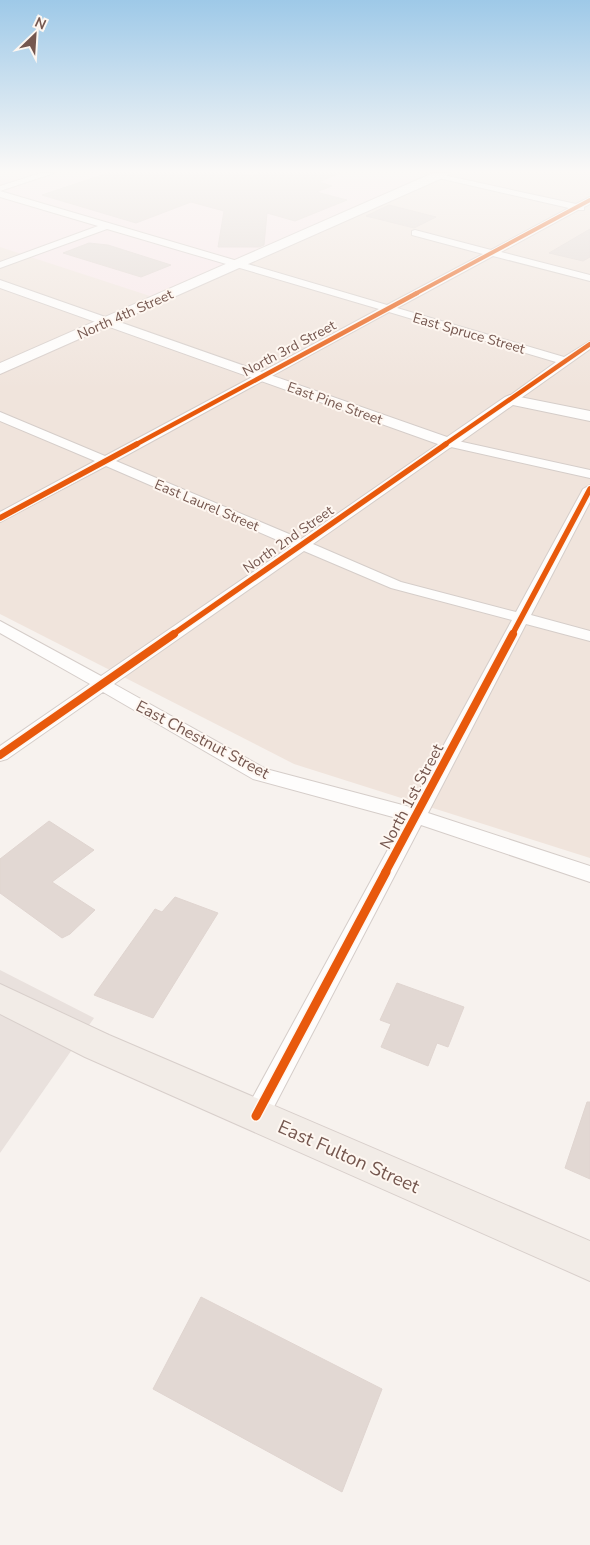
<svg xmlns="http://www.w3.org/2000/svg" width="590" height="1545" viewBox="0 0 590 1545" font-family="'Nunito Sans',sans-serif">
<rect width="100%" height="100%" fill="#f7f2ee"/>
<path fill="#f0e4dc" d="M0 173H590V858L294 764 0 614Z"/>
<path fill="#e9e1dd" d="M0 970 94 1018 0 1153Z"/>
<path fill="#f8e7e9" d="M0 173H416L429 176 153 297 0 247Z"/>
<g fill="#e2d8d3" stroke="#e0d5d0">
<path d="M108 173H239L252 176 260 173H340L319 182 332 186 316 192 347 200 295 221 267 213 264 245 259 247H218L224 211 191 202 136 223 42 195Z"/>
<path d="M389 205 436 217 414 228 366 216Z"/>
<path d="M590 229V257L583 261 549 253Z"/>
<path d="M89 243 108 245 171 265 141 277 63 253Z"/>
<path d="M49 821 94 850 52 882 95 910 70 934 62 938 0 893V859Z"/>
<path d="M175 897 218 913 153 1018 94 995 155 909 162 912Z"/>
<path d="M397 983 464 1007 448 1047 437 1043 428 1066 381 1047 391 1024 380 1020Z"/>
<path d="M587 1102H590V1179L565 1168Z"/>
<path d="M201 1297 382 1389 342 1492 153 1389Z"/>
</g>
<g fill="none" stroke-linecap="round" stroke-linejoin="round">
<defs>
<path id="minor" d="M41 173H54L0 191 387 305 483 254 412 235V231L415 230 491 250 569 208 434 177V173L576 204 590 197V204L584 207V210H578L501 252 590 275V281L493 256 397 308 564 357 590 341V349L514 403 510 404 504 400 556 362 389 312 116 461 301 539 444 440 449 439 590 470V478L451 447 313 544 401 582 516 612 583 489 590 485V502L531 615 590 631V641L526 624 428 813 590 866V882L421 825 265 1124 256 1127 247 1124 244 1116 247 1108 404 820 253 779 103 692 7 759 0 761V746L90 684 0 633V621L101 676 291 546 106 466 0 522V512L95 461 0 421V412L105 456 379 309 107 229 0 268V262L98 226 0 197V186ZM304 551 391 588 512 620 410 807 266 769 114 684Z"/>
<path id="tertiary" d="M0 280 447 437 505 397 510 395 590 411V421L513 405 455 446 449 448 0 288Z"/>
<path id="secondary" d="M433 173H449L447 176 0 374V363Z"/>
<path id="primary" d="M0 984 109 1035 590 1241V1281L85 1057 0 1014Z"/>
</defs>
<use href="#minor" stroke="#d5cdc9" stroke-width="2"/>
<use href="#tertiary" stroke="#d5cdc9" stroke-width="2"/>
<use href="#secondary" stroke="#d7ceca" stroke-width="2"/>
<use href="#primary" stroke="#d8cfcb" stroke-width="2"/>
<use href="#minor" fill="#fefdfc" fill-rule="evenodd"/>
<use href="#tertiary" fill="#fefdfc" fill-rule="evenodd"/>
<use href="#secondary" fill="#fefdfc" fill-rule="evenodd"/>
<use href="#primary" fill="#f2ece7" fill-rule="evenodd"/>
<defs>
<path id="cycleway-far4" d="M415 294 590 200"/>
<g id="cycleway-far3">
<path d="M135 445 417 293"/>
<path d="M444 445 590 344"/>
</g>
<g id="cycleway-far2">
<path d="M0 518 137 444"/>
<path d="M172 635 446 444"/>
<path d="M512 635 590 489"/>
</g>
<g id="cycleway-far1">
<path d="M0 755 174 634"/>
<path d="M385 873 513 634"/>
</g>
<path id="cycleway" d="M256 1116 386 872"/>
</defs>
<use href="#cycleway-far4" stroke="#fef7f1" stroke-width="5"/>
<use href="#cycleway-far3" stroke="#fef7f1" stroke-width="6"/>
<use href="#cycleway-far2" stroke="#fef7f1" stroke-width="8"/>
<use href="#cycleway-far1" stroke="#fef7f1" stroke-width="11"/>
<use href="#cycleway" stroke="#fef7f1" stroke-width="12"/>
<use href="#cycleway-far4" stroke="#e8590c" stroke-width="4"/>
<use href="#cycleway-far3" stroke="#e8590c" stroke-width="4.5"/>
<use href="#cycleway-far2" stroke="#e8590c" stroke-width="5.5"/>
<use href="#cycleway-far1" stroke="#e8590c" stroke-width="8"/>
<use href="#cycleway" stroke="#e8590c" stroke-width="9"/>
</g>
<linearGradient id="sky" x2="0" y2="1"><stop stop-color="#9ec9e8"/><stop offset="0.44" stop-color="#fbf9f7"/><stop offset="1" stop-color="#fbf9f7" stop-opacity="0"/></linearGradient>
<rect width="590" height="389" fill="url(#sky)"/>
<g text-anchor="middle" stroke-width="4" stroke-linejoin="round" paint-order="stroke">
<g font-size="14" fill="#75574f" stroke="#fef7f1">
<text transform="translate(125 314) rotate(-24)" y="5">North 4th Street</text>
<text transform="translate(469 333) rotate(16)" y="5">East Spruce Street</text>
<text transform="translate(289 348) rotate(-28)" y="5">North 3rd Street</text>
<text transform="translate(335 403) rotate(20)" y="5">East Pine Street</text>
<text transform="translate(207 505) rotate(23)" y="5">East Laurel Street</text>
<text transform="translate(288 539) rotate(-35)" y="5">North 2nd Street</text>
</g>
<g font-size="16" fill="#75574f" stroke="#fef7f1">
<text transform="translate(203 739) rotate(28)" y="6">East Chestnut Street</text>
<text transform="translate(411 796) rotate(-62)" y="6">North 1st Street</text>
</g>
<g font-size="19" fill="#75574f" stroke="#fef7f1">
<text transform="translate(349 1156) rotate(24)" y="7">East Fulton Street</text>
</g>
</g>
<g transform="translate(35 35) rotate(25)" stroke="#fef7f1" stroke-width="4" paint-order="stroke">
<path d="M0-4L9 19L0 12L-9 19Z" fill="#75574f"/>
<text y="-8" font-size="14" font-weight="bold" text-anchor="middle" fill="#75574f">N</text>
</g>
</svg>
